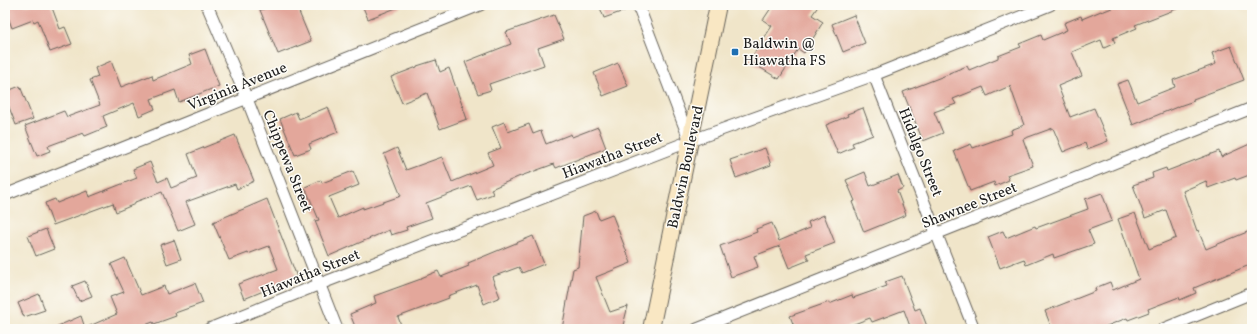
<svg xmlns="http://www.w3.org/2000/svg" width="1257" height="334" viewBox="0 0 1257 334" font-family="Vollkorn,serif">
<rect width="100%" height="100%" fill="#fdfcf7"/>
<filter id="ink" filterUnits="userSpaceOnUse"><feTurbulence type="fractalNoise" baseFrequency=".025" numOctaves="2"/><feDisplacementMap in="SourceGraphic" scale="8" xChannelSelector="R" yChannelSelector="G"/><feConvolveMatrix kernelMatrix="1 2 1 2 8 2 1 2 1" color-interpolation-filters="sRGB"/></filter>
<filter id="wash" filterUnits="userSpaceOnUse"><feTurbulence type="fractalNoise" baseFrequency=".012" numOctaves="4" result="noise"/><feDisplacementMap in="SourceGraphic" scale="16" xChannelSelector="R" yChannelSelector="G"/><feGaussianBlur stdDeviation="0.9" result="paint"/><feColorMatrix in="noise" values="0 0 0 0 0 0 0 0 0 0 0 0 0 0 0 0 0 1.4 0 .05"/><feComposite in="paint" operator="in"/></filter>
<g filter="url(#wash)">
<rect width="100%" height="100%" fill="#f0e5c9"/>
<g id="blocks">
<g fill="#e3a79b">
<path d="M5 5H51L60 29 65 27 72 44 50 52 38 20 34 22 33 20 12 28 5 9Z"/>
<path d="M266 5H296L311 41 278 54 260 10 267 8Z"/>
<path d="M362 5H401V6L368 19Z"/>
<path d="M599 5H631L632 8 604 18Z"/>
<path d="M773 5H819L812 15 823 22 804 53 798 49 779 79 749 61 772 26 763 20Z"/>
<path d="M1119 5 1184 6 1135 25 1137 28 1113 38 1115 43 1104 48 1101 40 1072 52 1082 76 1058 86 1070 117 1094 108 1108 141 1087 149 1085 143 1063 152 1053 128 1023 139 1033 166 1007 175 1009 180 995 186 994 182 970 191 954 151 971 144 973 148 1012 134 1011 130 1024 125 1010 86 987 96 983 87 953 99 956 104 934 112 943 133 923 141 903 92 949 74V73L967 66 969 70 998 58V56L1021 47 1019 44 1041 35 1043 40 1067 30 1064 23 1081 16 1082 19 1101 11 1102 12Z"/>
<path d="M554 15 564 39 538 48 544 65 489 84 491 90 478 94 465 62 511 44 506 32Z"/>
<path d="M854 15 865 43 843 52 832 24Z"/>
<path d="M1231 46 1244 80 1193 99 1194 101 1182 105 1133 125 1117 84 1128 80 1137 102 1175 87 1173 80 1216 64 1212 53Z"/>
<path d="M205 49 219 86 179 102 175 90 151 99 155 109 139 116 134 103 103 116 107 127 85 136 83 133 48 146 50 151 37 156 25 126 64 111 67 117 100 105 90 80 98 77 95 68 111 61 121 87 152 75 153 80 192 64 189 55Z"/>
<path d="M436 60 440 72 449 68 467 119 440 129 427 93 402 103 391 77 417 67V66Z"/>
<path d="M618 63 628 86 603 96 594 73Z"/>
<path d="M20 86 33 119 16 125 5 97V92Z"/>
<path d="M328 107 338 132 309 144 311 149 295 155 280 119 296 112 299 119Z"/>
<path d="M863 108 873 135 852 143 854 147 838 154 826 125 848 116 847 114Z"/>
<path d="M504 122 508 132 529 124 533 134 541 131 546 144 571 134 572 137 598 127 606 148 556 168 554 164 518 177 491 189 493 194 477 200 471 186 426 203 432 218 406 227 407 230 391 235 389 230 329 256 315 221 319 220 305 187 321 180 322 183 353 171 359 185 329 197 338 218 363 207V209L401 196 384 154 397 148 406 170 442 157 452 182 493 165 488 153 501 148 492 127Z"/>
<path d="M235 135 254 181 237 189 235 184 186 202 195 224 178 231 162 192 135 202V204L116 212 113 203 53 225 45 203 55 199 57 203 87 191 89 197 137 178 133 169 150 162 158 182 167 178 171 188 197 178 188 154Z"/>
<path d="M1252 143V174L1236 180 1235 178 1208 188 1206 181 1183 191 1197 231 1198 230 1206 249 1252 230V264L1194 288 1196 293 1180 300 1179 297 1148 309 1149 312 1128 320 1127 318 1099 329H1052L1045 311 1096 291 1095 288 1110 282 1113 290 1139 279 1118 219 1135 213 1149 249 1176 238 1166 210 1145 218 1133 185 1153 178 1152 173 1166 168 1167 171 1219 151 1221 157Z"/>
<path d="M765 148 771 165 736 178 730 160Z"/>
<path d="M865 172 870 186 898 175 903 188 897 191 906 215 864 232 852 202 855 201 846 180Z"/>
<path d="M1102 193 1112 221 1088 230 1094 244 1054 258 1053 254 1026 265 1024 259 1000 268 988 237 1003 231 1006 238 1035 226 1036 228 1088 209 1085 199Z"/>
<path d="M267 199 297 277 244 299 238 284 278 269 269 246 248 254V253L229 260 213 222Z"/>
<path d="M596 211 599 219 612 214 631 263 596 277 610 312 628 306 622 329H562L573 269 578 267 583 216Z"/>
<path d="M824 215 835 243 806 254 809 260 789 268 780 246 754 256 758 267 731 277 720 246 757 232 756 229 772 223 779 241 810 228 808 222Z"/>
<path d="M46 229 54 249 36 256 28 236Z"/>
<path d="M533 236 544 264 522 273 519 267 492 277 500 297 484 304 477 285 448 296 449 298 398 317 401 325 390 329H356L350 314 376 303 374 296 421 279V278L438 271 441 277 469 266 468 263Z"/>
<path d="M174 240 181 259 167 264 160 245Z"/>
<path d="M125 258 141 295 164 286 167 294 195 283 203 303 175 313 176 316 154 324 153 322 135 329H51L81 316 85 328 117 314 110 297 124 292 111 264Z"/>
<path d="M902 276 915 310 920 308 928 329H911L904 310 872 322 870 318 841 329H795L790 316 829 302V304L852 295 853 298 887 286 885 282Z"/>
<path d="M85 281 92 296 79 301 72 286Z"/>
<path d="M39 294 45 310 24 317 18 303Z"/>
</g>
</g>
</g>
<g filter="url(#ink)">
<use href="#blocks" fill-opacity="0" stroke="#666259" stroke-width="1"/>
<g fill="none" stroke-linecap="round" stroke-linejoin="round">
<defs>
<g id="street">
<path d="M207 5 247 99 337 329"/>
<path d="M638 5 690 141"/>
<path d="M874 75 974 329"/>
<path d="M5 195 480 5"/>
<path d="M209 329 320 284 690 141 874 75 1050 5"/>
<path d="M697 329 1252 108"/>
<path d="M1163 329 1252 293"/>
</g>
<path id="secondary" d="M651 329 718 5"/>
</defs>
<use href="#street" stroke="#666259" stroke-width="13"/>
<use href="#secondary" stroke="#666259" stroke-width="18"/>
<use href="#street" stroke="#fff" stroke-width="11"/>
<use href="#secondary" stroke="#f9e7c3" stroke-width="16"/>
</g>
</g>
<rect fill="#1f6fb2" stroke="#fdfcf7" stroke-width="1.5" x="731" y="48" width="8" height="8" rx="2"/>
<g text-anchor="middle" stroke-width="3" stroke-linejoin="round" paint-order="stroke">
<g font-size="15" fill="#1c1c1c" stroke="#fdfcf7" text-anchor="start">
<text x="743" y="48">Baldwin @<tspan x="743" dy="17">Hiawatha FS</tspan></text>
</g>
<g font-size="15" fill="#1c1c1c" stroke="#fdfcf7">
<text transform="translate(237 86) rotate(-22)" y="5">Virginia Avenue</text>
<text transform="translate(921 152) rotate(68)" y="5">Hidalgo Street</text>
<text transform="translate(612 155) rotate(-21)" y="5">Hiawatha Street</text>
<text transform="translate(288 161) rotate(68)" y="5">Chippewa Street</text>
<text transform="translate(685 167) rotate(-78)" y="5">Baldwin Boulevard</text>
<text transform="translate(969 205) rotate(-22)" y="5">Shawnee Street</text>
<text transform="translate(310 273) rotate(-22)" y="5">Hiawatha Street</text>
</g>
</g>
<rect width="1257" height="334" fill="none" stroke="#fdfcf7" stroke-width="20"/>
</svg>
